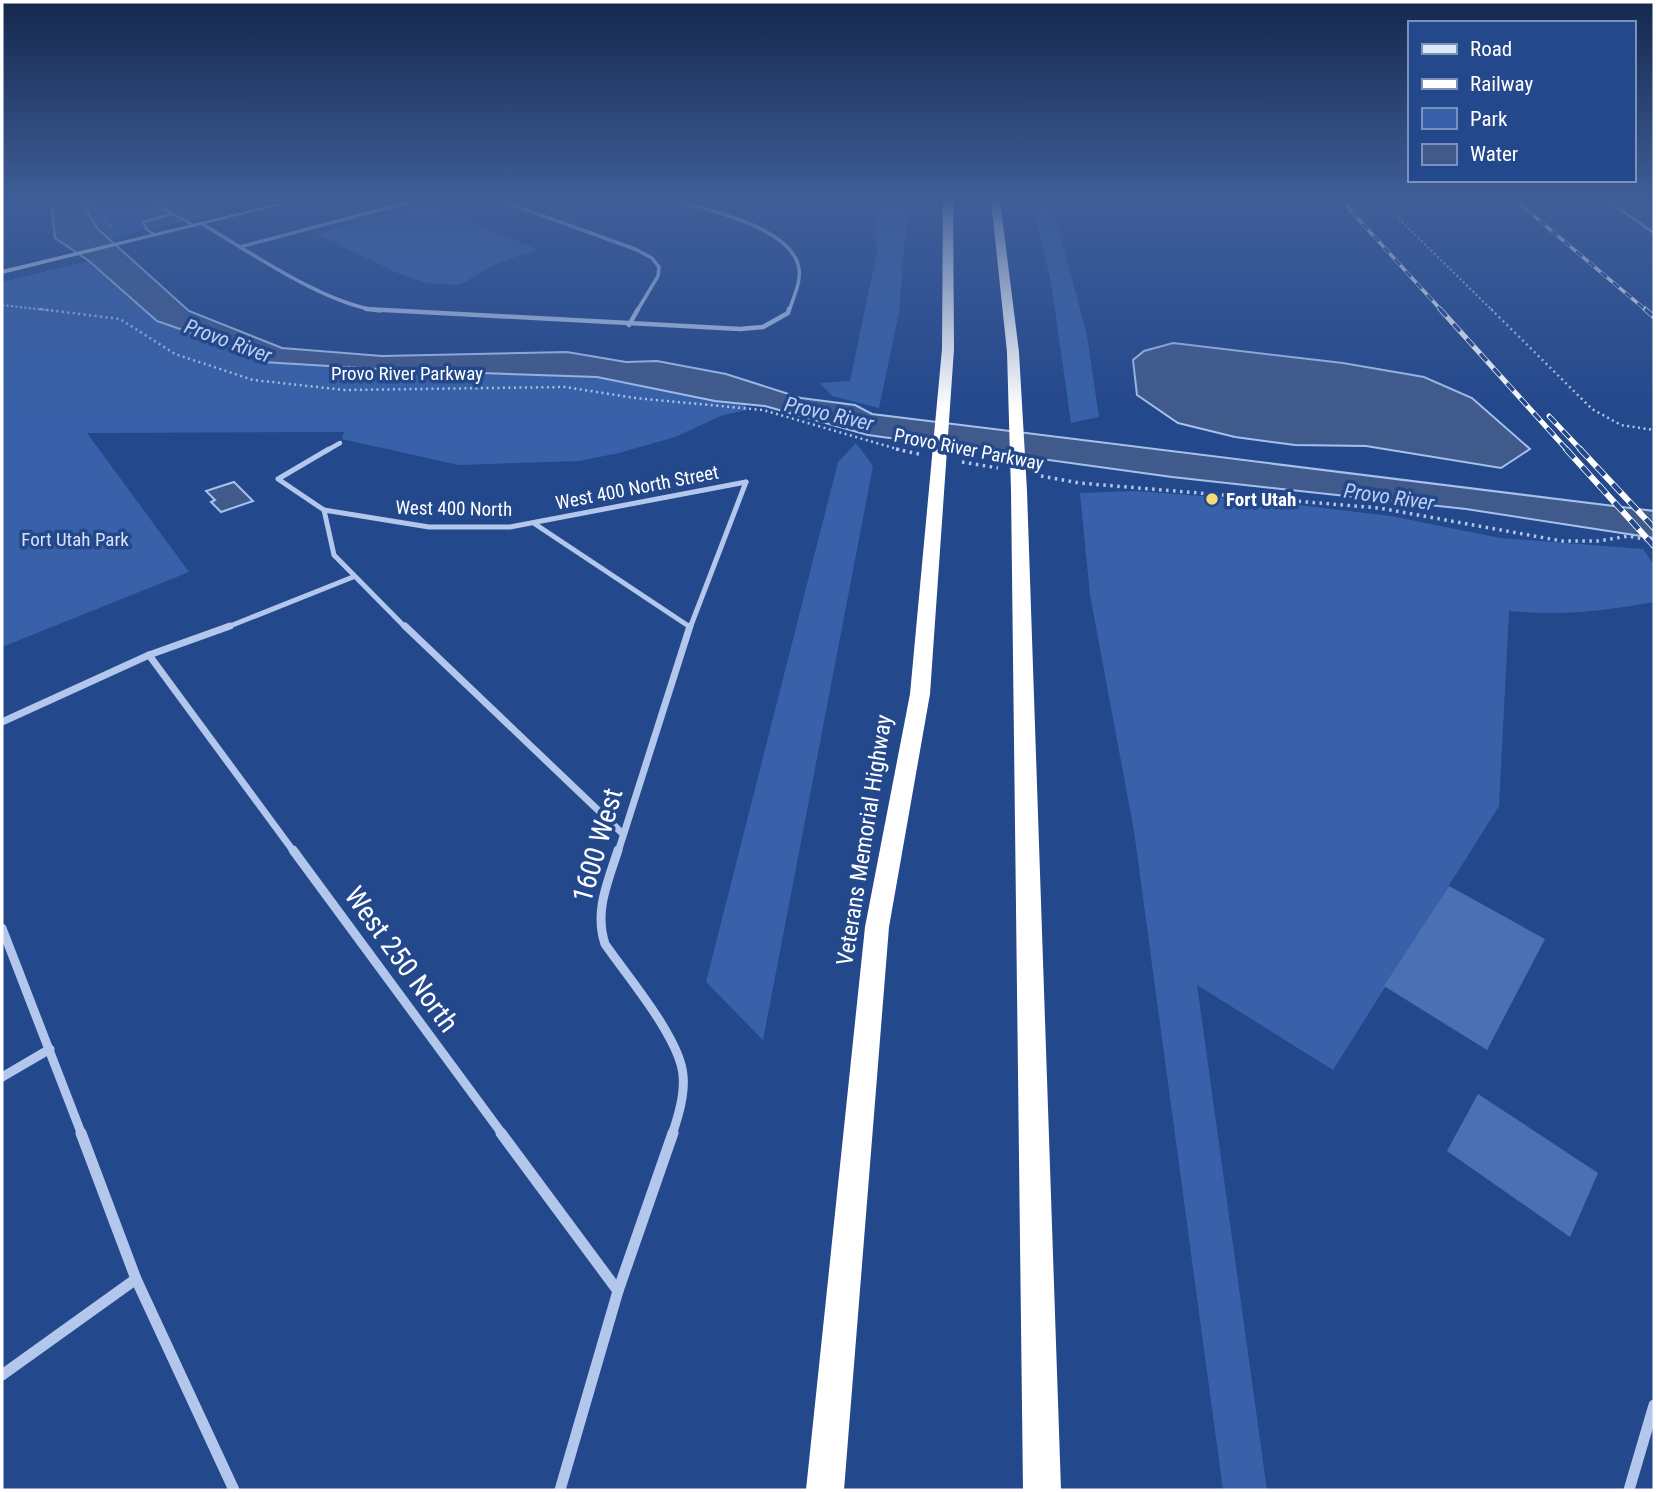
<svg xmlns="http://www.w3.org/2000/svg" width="1656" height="1492" viewBox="0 0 1656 1492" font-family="'Roboto Condensed',sans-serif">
<rect width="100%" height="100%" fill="#24488c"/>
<g fill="#3861a9">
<path d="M80 200H171L201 217 110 238 98 229Z"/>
<path d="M878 200H908L899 312 879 408 832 396 820 383 850 381 877 251 875 237Z"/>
<path d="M1031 200H1051L1087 336 1099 417 1071 423 1051 282Z"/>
<path d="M425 204 537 249 490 267 460 285 426 283 395 272 316 234Z"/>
<path d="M89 261 157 321 243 353 597 377 715 401 746 404 747 410 723 415 675 437 619 453 579 461 459 465 342 439 344 432 87 433 189 572 2 647V282Z"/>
<path d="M856 443 873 466 763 1040 706 982 838 462Z"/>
<path d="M1138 491 1264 501 1391 516 1500 538 1643 549 1654 565V602C1606 611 1558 616 1509 611L1499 806 1333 1070 1197 985 1267 1490H1223L1134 831 1090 595 1080 493Z"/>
</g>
<g fill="#415a8c" stroke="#a6c1ec" stroke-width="2">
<path d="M51 200H80L98 229 189 311 282 348 382 356 567 352 626 362 657 361 726 374 801 398 855 405 872 414 1654 511V538L1466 509 1172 477 868 435 765 406 715 401 597 377 395 370 263 362 238 349 157 321 89 261 55 238Z"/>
<path d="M1173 343 1343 363 1424 377 1472 398 1530 449 1501 468 1366 446 1295 445 1235 437 1178 423 1137 395 1133 360 1144 351Z"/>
<path d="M234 482 253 501 221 512 211 502 215 500 206 491Z"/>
</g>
<g fill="#4c71b3">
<path d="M1449 886 1545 939 1487 1050 1384 986Z"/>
<path d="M1478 1094 1598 1173 1570 1237 1447 1151Z"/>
</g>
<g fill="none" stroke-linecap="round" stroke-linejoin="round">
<g stroke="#b2c7eb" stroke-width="2" stroke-dasharray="2 2.5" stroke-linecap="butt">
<path d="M99 200 94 206 112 228"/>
<path d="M1389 200 1402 208 1398 218 1493 311"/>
<path d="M1571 206 1592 207"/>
<path d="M2 305 55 311"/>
</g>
<g stroke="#b2c7eb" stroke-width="2.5" stroke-dasharray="2 3.5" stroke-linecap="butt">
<path d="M40 309 120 319 175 354 253 380 345 390 565 387 635 398 763 410 904 451"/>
<path d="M1491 309 1592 409 1621 425 1654 430"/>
</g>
<g stroke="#b2c7eb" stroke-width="3.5" stroke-dasharray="2.5 4.5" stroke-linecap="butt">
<path d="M896 449 919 454"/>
<path d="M962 462 998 468"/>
<path d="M1041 476 1079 483 1379 508 1562 541H1599L1628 536 1654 541"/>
</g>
<g stroke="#b2c7eb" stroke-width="2.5">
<path d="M147 200 195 226"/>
<path d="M1607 200 1654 233"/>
<path d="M156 235 147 230 143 222 173 214"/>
</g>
<g stroke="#b2c7eb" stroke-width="3.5">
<path d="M499 200 635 249 652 258 659 267 658 276 637 311"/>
<path d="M674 200C707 210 793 227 799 269 801 283 793 298 789 311"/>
<path d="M202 224C252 253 324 304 380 311"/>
<path d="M240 247 417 200"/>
</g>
<g stroke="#b2c7eb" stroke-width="4.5">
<path d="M366 309 740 329 763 327 788 313 789 309"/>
<path d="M629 325 638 309"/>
<path d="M326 451 340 443"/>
</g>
<g stroke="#b2c7eb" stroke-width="5">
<path d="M329 449 278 479 324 510 334 555 406 628"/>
<path d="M324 510 429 527H510L746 482"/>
<path d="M535 524 690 627"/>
<path d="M225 628 353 577"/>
<path d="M690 628 746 482"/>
</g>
<g stroke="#b2c7eb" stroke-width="7">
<path d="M405 626 622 833"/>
<path d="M149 655 294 852"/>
<path d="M2 722 149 655 230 626"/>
<path d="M618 852 690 626"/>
</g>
<g stroke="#b2c7eb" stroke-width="9">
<path d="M293 850 503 1135"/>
<path d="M618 850C608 882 594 911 605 944 627 976 680 1038 683 1075 685 1095 678 1117 672 1135"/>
<path d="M2 928 82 1135"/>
<path d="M2 1077 50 1049"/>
</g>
<g stroke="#b2c7eb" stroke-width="11">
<path d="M81 1133 136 1279 234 1490"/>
<path d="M501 1133 618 1291"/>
<path d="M2 1375 136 1279"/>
<path d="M560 1490 618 1291 673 1133"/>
<path d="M1629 1490 1654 1405"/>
</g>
<path fill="#dee7f9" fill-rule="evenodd" d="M292 200H302L2 274V270Z"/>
<g fill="#fff" fill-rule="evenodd">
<path d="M943 200H953L954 349 930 694 889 927 844 1490H806L865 927 910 694 942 349Z"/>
<path d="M991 200H1000L1019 352 1027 491 1061 1490H1023L1011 491 1007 352Z"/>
</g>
<defs>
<g id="rail-far2">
<path d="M1341 200 1442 311"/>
<path d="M1515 200 1647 311"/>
</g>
<g id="rail-far1">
<path d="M1440 309 1568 451"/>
<path d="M1645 309 1654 317"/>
<path d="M1549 416 1582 451"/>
</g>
<g id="rail">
<path d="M1566 449 1654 546"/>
<path d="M1580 449 1654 528"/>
</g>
</defs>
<use href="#rail-far2" stroke="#fff" stroke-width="3.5"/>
<use href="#rail-far1" stroke="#fff" stroke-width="5"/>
<use href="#rail" stroke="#fff" stroke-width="6"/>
<use href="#rail-far2" stroke="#24488c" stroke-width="2.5" stroke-dasharray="8" stroke-linecap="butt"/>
<use href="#rail-far1" stroke="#24488c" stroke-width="3.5" stroke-dasharray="10" stroke-linecap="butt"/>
<use href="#rail" stroke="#24488c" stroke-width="4.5" stroke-dasharray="12" stroke-linecap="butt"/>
</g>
<linearGradient id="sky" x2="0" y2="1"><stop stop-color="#14284d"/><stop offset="0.49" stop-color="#3f5e99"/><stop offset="1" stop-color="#3f5e99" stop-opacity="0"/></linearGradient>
<rect width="1656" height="409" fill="url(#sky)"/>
<circle fill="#f6dc76" stroke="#24488c" stroke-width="2.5" cx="1212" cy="499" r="7"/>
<g text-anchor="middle" stroke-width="7" stroke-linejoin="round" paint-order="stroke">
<g font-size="19" fill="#fff" stroke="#24488c">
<text x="407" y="380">Provo River Parkway</text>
<text transform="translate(969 449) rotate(11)" y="7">Provo River Parkway</text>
<text transform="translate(637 487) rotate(-11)" y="7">West 400 North Street</text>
<text transform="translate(454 508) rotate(1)" y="7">West 400 North</text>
</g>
<g font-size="19" font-weight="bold" fill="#fff" stroke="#24488c" text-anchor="start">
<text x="1226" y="506">Fort Utah</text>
</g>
<g font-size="19" fill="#d7e3f8" stroke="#24488c">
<text x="75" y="546">Fort Utah Park</text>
</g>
<g font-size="21" font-style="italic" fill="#bed1f2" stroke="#24488c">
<text transform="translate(228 341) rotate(20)" y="7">Provo River</text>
<text transform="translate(829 414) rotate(13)" y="7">Provo River</text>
<text transform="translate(1389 497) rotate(8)" y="7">Provo River</text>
</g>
<g font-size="23" fill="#fff" stroke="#24488c">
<text transform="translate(864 840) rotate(-81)" y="8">Veterans Memorial Highway</text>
</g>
<g font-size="28" fill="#fff" stroke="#24488c">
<text transform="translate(597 845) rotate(-74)" y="10">1600 West</text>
<text transform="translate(402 959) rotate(54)" y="10">West 250 North</text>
</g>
</g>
<rect width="1656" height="1492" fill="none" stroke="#ffffff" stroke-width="7"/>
<rect x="1408" y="21" width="228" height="161" fill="#24488c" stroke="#7c91ba" stroke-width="2"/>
<rect x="1422" y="44" width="35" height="10" fill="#dee7f9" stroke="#7c91ba" stroke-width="2"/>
<text x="1470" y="56" font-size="21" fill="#ffffff">Road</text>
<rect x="1422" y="79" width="35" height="10" fill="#ffffff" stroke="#7c91ba" stroke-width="2"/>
<text x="1470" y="91" font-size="21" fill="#ffffff">Railway</text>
<rect x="1422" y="108" width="35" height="21" fill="#3861a9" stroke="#7c91ba" stroke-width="2"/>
<text x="1470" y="126" font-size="21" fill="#ffffff">Park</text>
<rect x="1422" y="144" width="35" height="21" fill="#415a8c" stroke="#7c91ba" stroke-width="2"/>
<text x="1470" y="161" font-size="21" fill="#ffffff">Water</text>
</svg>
